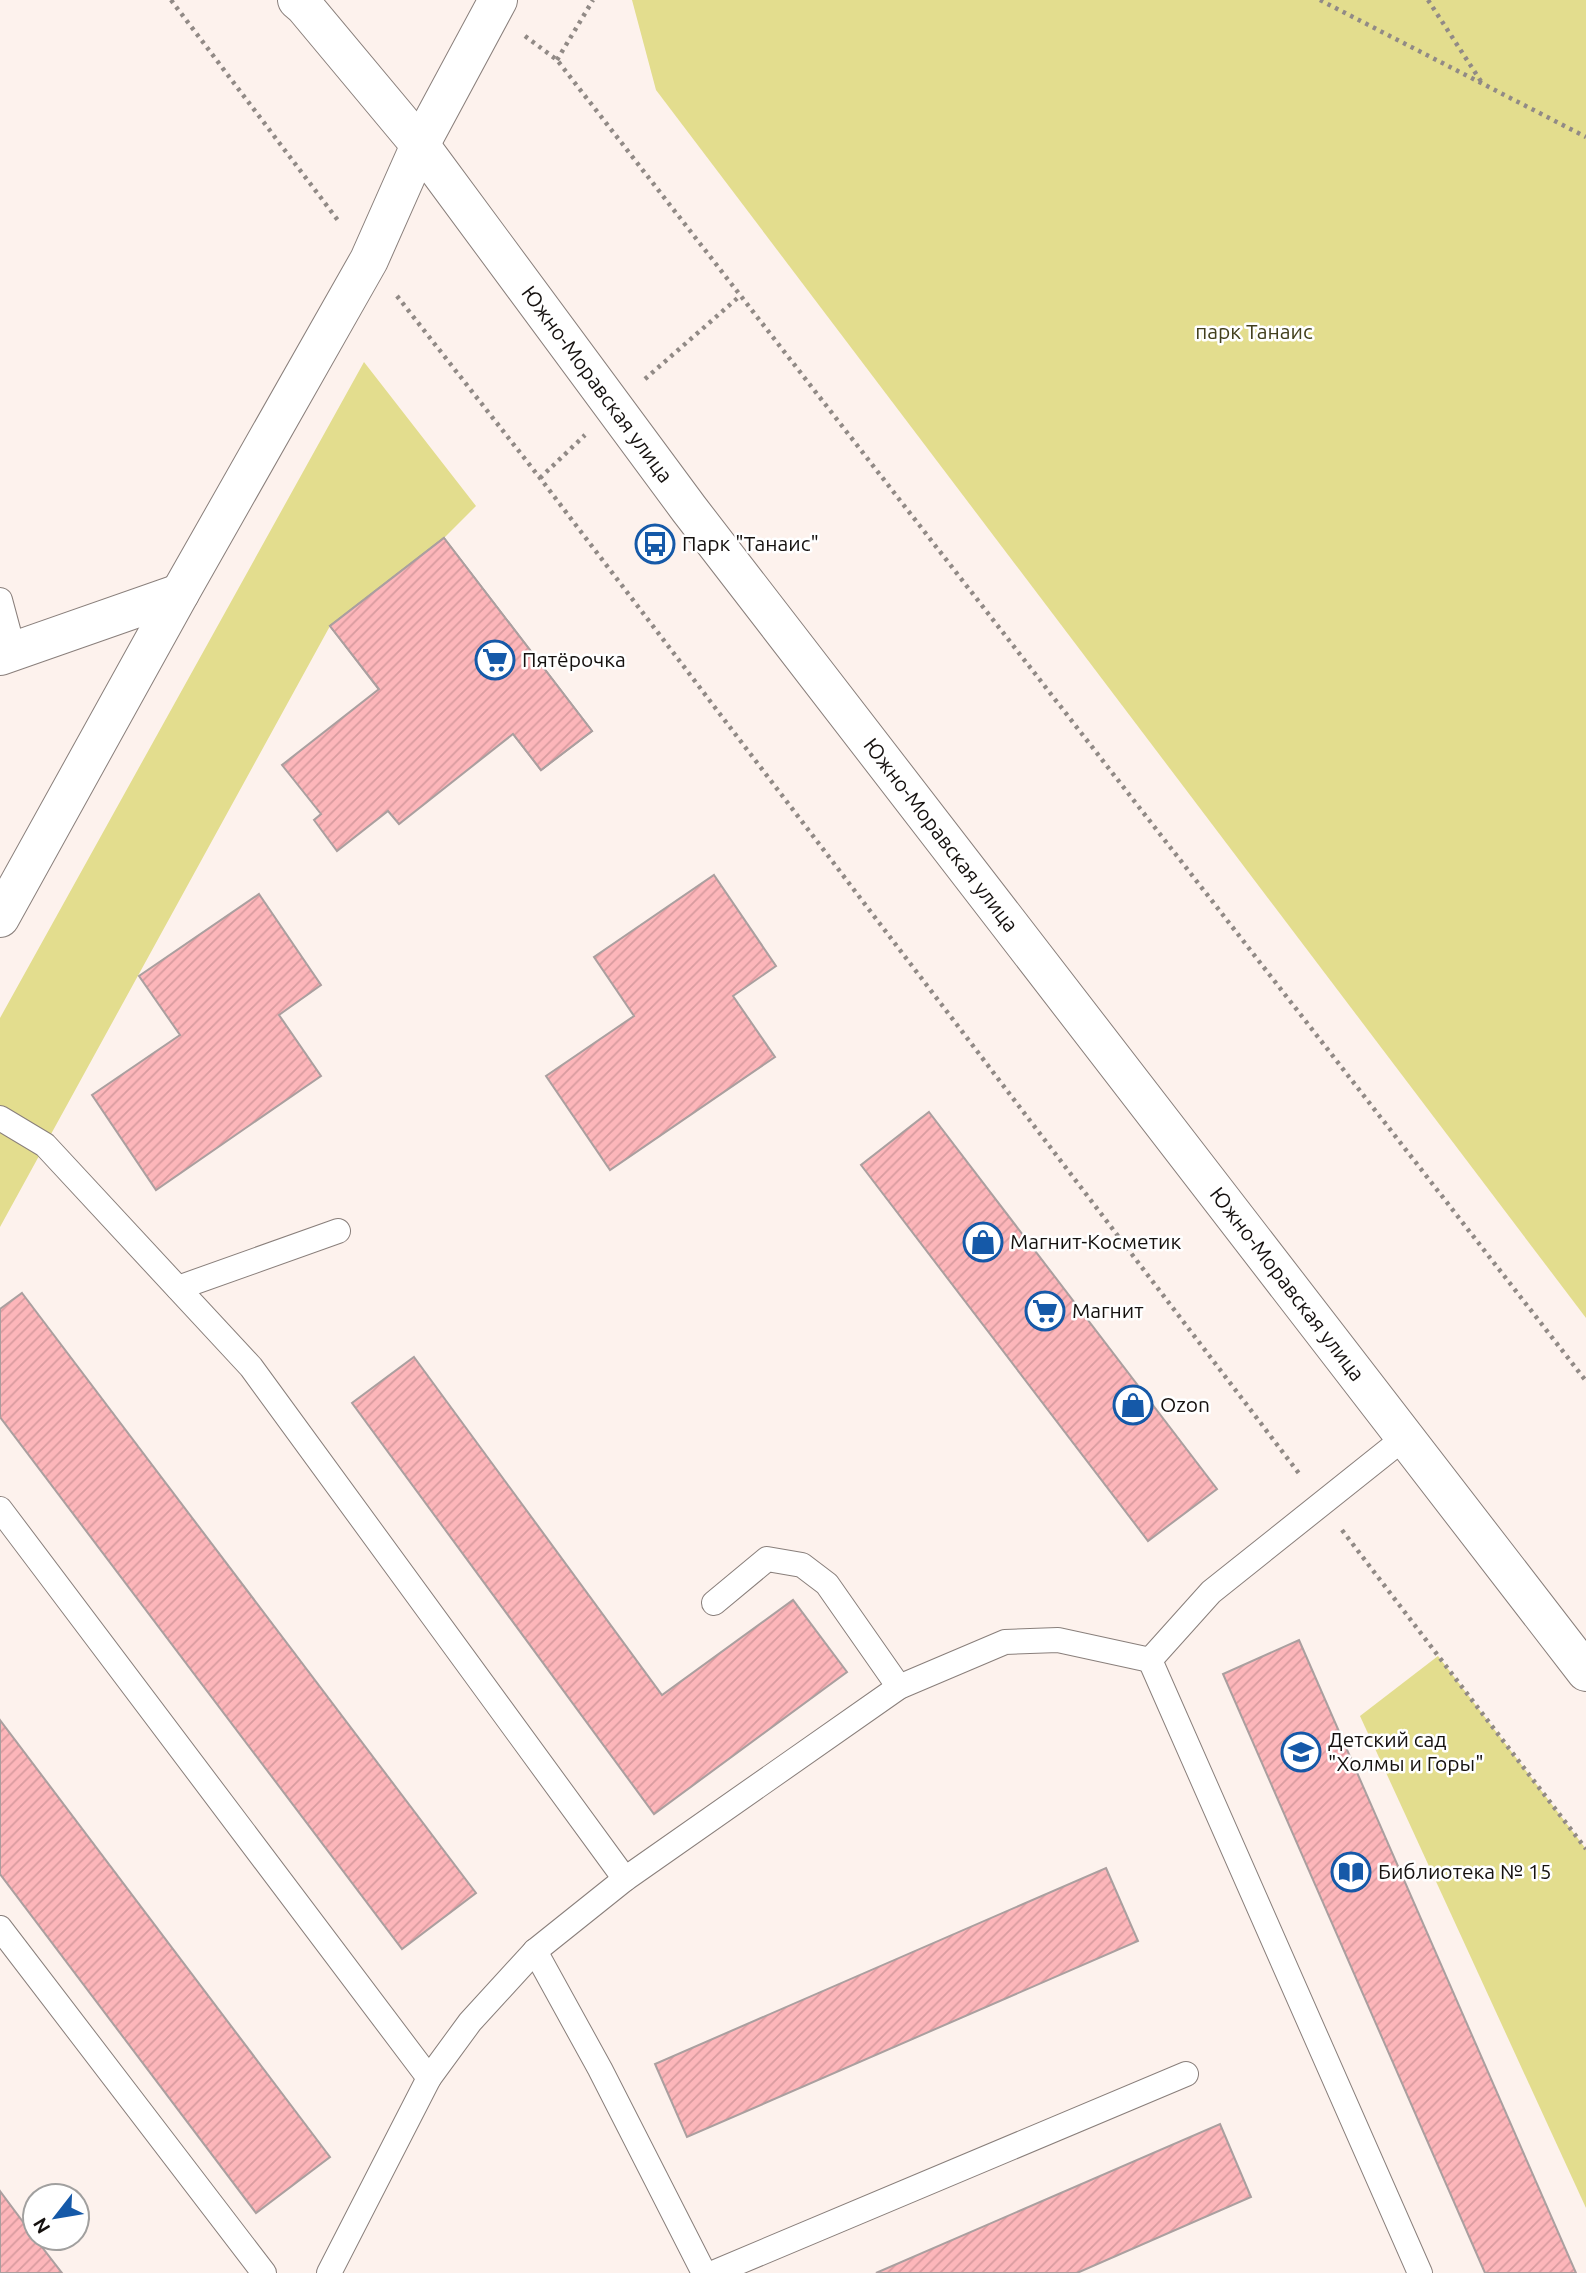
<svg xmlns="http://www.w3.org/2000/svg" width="1586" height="2273" viewBox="0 0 1586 2273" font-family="Ubuntu,sans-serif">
<defs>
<pattern id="building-hatch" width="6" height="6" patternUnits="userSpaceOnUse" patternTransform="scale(1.75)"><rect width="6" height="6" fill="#fdb6ba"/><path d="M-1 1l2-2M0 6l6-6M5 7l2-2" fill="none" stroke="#d89b9f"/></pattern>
</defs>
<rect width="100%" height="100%" fill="#fdf2ed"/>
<g fill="#e3dd8e">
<path d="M632 0H1586V1318L656 90Z"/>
<path d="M364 362 476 506 444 538 330 626 0 1227V1018Z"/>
<path d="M1438 1656 1586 1849V2208L1360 1716Z"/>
</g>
<g fill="url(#building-hatch)" stroke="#aa9f9f" stroke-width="2">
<path d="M444 538 592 731 541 770 472 681 478 677 452 643 384 696 330 626Z"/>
<path d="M444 538 592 731 541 770 513 734 399 824 388 811 337 851 314 820 321 814 282 765 379 689 330 626Z"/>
<path d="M714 875 776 966 733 996 775 1057 610 1170 546 1076 634 1016 594 957Z"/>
<path d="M259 894 321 985 279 1015 321 1076 156 1190 92 1095 180 1035 139 976Z"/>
<path d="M929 1112 1217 1489 1148 1541 861 1165Z"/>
<path d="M22 1293 476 1893 402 1949 0 1417V1309Z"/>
<path d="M414 1357 662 1695 793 1600 847 1672 654 1814 352 1403Z"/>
<path d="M1299 1640 1576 2273H1485L1223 1674Z"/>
<path d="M0 1720 330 2157 256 2213 0 1874Z"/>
<path d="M1106 1868 1138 1941 687 2137 655 2064Z"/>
<path d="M1220 2124 1251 2197 1077 2273H876Z"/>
<path d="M0 2191 35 2238 62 2273H0Z"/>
</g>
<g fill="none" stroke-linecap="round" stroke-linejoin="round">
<defs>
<g id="lane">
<path d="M0 600 14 652"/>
<path d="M0 1118 45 1145 251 1367 625 1879"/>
<path d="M178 1288 338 1231"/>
<path d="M0 1509 429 2078"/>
<path d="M714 1603 767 1559 802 1565 827 1584 899 1687"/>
<path d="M1150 1660 1420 2273"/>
<path d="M0 1928 264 2273"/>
<path d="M535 1951 600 2069 704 2273"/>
<path d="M329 2273 429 2078 470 2022 535 1951 625 1879 899 1687 1005 1642 1058 1640 1150 1660 1211 1592 1404 1438"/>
<path d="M713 2273 1186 2074"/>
</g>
<g id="secondary">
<path id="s1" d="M297 0 304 6 420 145 689 509 1586 1672"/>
<path d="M0 656 180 593"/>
<path d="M0 918 180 593 369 260 420 145 498 0"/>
</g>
</defs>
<use href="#lane" stroke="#897f7b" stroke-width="26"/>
<use href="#secondary" stroke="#897f7b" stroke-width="40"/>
<g stroke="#918a86" stroke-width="4.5" stroke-dasharray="3.5 5" stroke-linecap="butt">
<path d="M171 0 340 223"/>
<path d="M1320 0 1586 137"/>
<path d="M1428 0 1482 83"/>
<path d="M525 36 557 60 1586 1381"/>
<path d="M557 60 593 0"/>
<path d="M397 296 540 478 1301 1476"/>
<path d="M645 379 741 295"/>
<path d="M540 478 585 435"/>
<path d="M1342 1530 1586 1849"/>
</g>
<use href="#lane" stroke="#fff" stroke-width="24"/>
<use href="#secondary" stroke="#fff" stroke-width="38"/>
</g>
<defs>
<symbol id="bus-ring" viewBox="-11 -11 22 22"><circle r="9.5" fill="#fff" stroke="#1559a8" stroke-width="1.5"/><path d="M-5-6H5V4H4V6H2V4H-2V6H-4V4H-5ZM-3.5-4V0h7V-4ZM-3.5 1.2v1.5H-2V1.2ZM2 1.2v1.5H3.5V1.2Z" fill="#1559a8"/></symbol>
<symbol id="supermarket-ring" viewBox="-11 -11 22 22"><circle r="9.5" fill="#fff" stroke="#1559a8" stroke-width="1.5"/><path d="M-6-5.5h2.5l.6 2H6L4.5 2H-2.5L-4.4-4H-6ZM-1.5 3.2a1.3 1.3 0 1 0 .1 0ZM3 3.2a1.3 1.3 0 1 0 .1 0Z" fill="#1559a8"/></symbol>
<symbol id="shop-ring" viewBox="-11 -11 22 22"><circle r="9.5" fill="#fff" stroke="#1559a8" stroke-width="1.5"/><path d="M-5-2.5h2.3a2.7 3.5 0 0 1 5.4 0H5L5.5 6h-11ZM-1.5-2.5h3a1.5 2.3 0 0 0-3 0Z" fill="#1559a8"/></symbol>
<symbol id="school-ring" viewBox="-11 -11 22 22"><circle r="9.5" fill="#fff" stroke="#1559a8" stroke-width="1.5"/><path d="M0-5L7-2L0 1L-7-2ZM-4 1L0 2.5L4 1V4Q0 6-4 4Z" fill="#1559a8"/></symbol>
<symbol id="library-ring" viewBox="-11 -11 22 22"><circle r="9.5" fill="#fff" stroke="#1559a8" stroke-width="1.5"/><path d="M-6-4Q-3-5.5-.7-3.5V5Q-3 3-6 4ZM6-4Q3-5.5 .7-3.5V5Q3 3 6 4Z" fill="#1559a8"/></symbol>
</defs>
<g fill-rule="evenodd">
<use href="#bus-ring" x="633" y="522" width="44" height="44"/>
<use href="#supermarket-ring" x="473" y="638" width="44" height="44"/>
<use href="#shop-ring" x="961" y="1220" width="44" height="44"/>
<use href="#supermarket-ring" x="1023" y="1289" width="44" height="44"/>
<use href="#shop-ring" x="1111" y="1383" width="44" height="44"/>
<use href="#school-ring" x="1279" y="1730" width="44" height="44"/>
<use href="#library-ring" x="1329" y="1850" width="44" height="44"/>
</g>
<g text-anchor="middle" stroke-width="5" stroke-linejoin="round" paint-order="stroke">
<g font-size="21" fill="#423f1c" stroke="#fff">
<text x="1254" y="339">парк Танаис</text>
</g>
<g font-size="21" fill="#15110f" stroke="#fff">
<text dy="7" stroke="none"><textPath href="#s1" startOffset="488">Южно-Моравская улица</textPath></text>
<text dy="7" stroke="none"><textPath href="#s1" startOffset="1055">Южно-Моравская улица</textPath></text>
<text dy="7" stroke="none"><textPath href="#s1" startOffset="1622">Южно-Моравская улица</textPath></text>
</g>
<g font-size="21" fill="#15110f" stroke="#fff" text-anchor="start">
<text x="682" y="551">Парк "Танаис"</text>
<text x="522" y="667">Пятёрочка</text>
<text x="1010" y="1249">Магнит-Косметик</text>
<text x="1072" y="1318">Магнит</text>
<text x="1160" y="1412">Ozon</text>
<text x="1328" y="1747">Детский сад<tspan x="1328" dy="24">"Холмы и Горы"</tspan></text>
<text x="1378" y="1879">Библиотека № 15</text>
</g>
</g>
<g transform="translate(56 2217) rotate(239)"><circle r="33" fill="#ffffff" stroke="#a1a09f" stroke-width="2"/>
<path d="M0-5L12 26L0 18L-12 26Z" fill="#1559a8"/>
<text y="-10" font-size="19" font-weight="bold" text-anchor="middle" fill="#15110f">N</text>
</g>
</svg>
